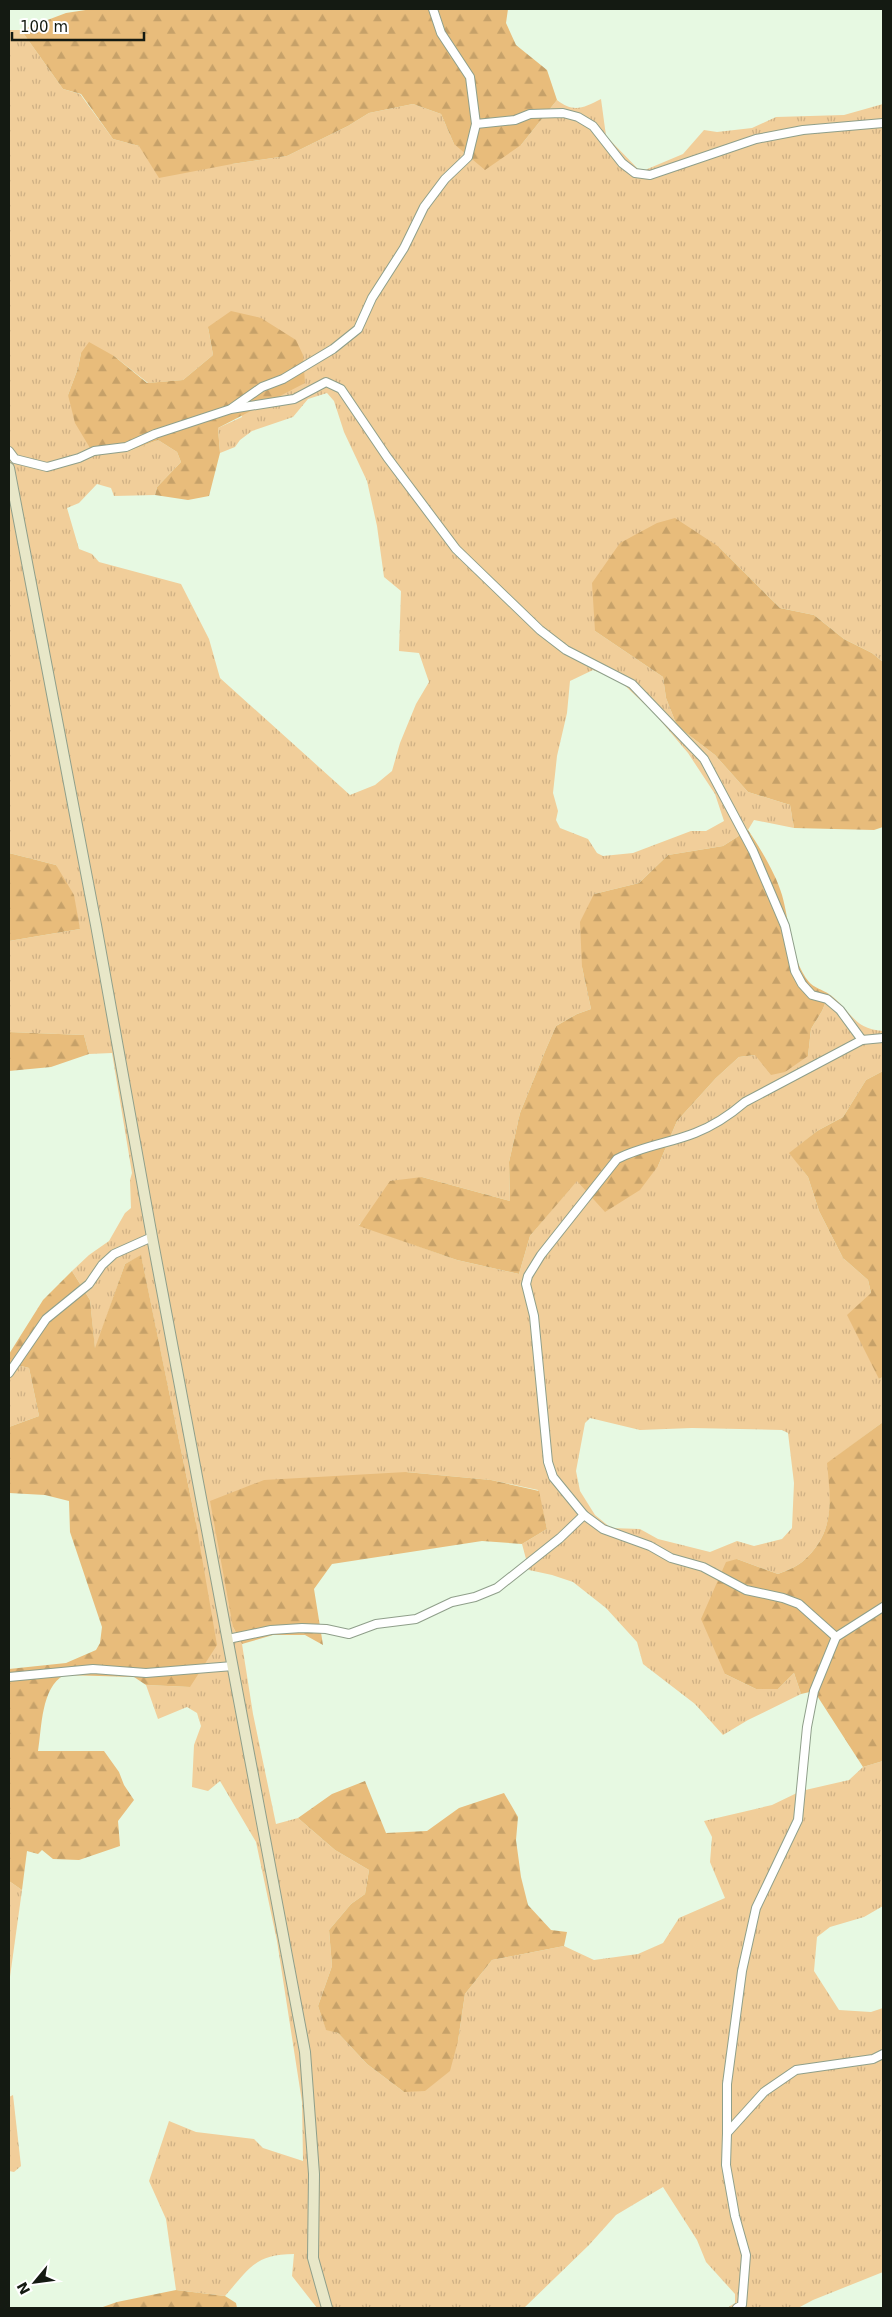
<svg xmlns="http://www.w3.org/2000/svg" width="892" height="2317" viewBox="0 0 892 2317" font-family="'DejaVu Sans',sans-serif">
<defs>
<pattern id="grass-tufts" width="24" height="20" patternUnits="userSpaceOnUse" patternTransform="scale(1.25)"><rect width="24" height="20" fill="#f1ce9a"/><path d="M3 7l-1-3M5 7V3M7 7l1-3M15 17l-1-3M17 17v-4M19 17l1-3" fill="none" stroke="#ceb084"/></pattern>
<pattern id="forest-firs" width="22" height="20" patternUnits="userSpaceOnUse" patternTransform="scale(1.25)"><rect width="22" height="20" fill="#e8bc7b"/><path d="M5 1l3.5 6h-7zM16 11l3.5 6h-7z" fill="#c6a169"/></pattern>
</defs>
<rect width="100%" height="100%" fill="#e7f9e2"/>
<g fill="url(#grass-tufts)" fill-rule="evenodd">
<path d="M9 30H21L63 89 80 94 113 139 139 146 232 164 287 156 348 126 369 113 413 104 441 114 454 144 521 145 557 100C573 113 584 108 601 99L606 136 639 170H645L683 154 704 130 717 132 752 128 776 117 844 115 883 104V662L872 653 844 639 814 615 780 608 719 547 595 631 663 677 666 698 677 726 715 755 748 792 790 805 794 828 754 820 748 830 723 846 668 855 639 883 594 894 582 967 591 1009 577 1014 556 1026 546 1049 520 1113 509 1162 510 1201 422 1177 359 1225 457 1260 519 1274 530 1236 577 1180 658 1166 677 1121 716 1078 739 1057 755 1055 808 1056 811 1029 822 1011 829 994C852 1010 852 1029 883 1031V1071L866 1080 843 1117 817 1131 790 1153 808 1177 819 1211 843 1258 868 1280 871 1293 879 1379 883 1377V1422L828 1463C831 1502 835 1534 802 1562 796 1567 786 1571 778 1574L737 1559 725 1674 756 1689H778L794 1673 801 1694 748 1720 723 1735 695 1704 643 1664 637 1642 606 1608 573 1582 552 1575 529 1570 522 1544 547 1529 538 1490 491 1480 406 1472 233 1627 242 1644 253 1714 276 1824 298 1818 335 1850 369 1870 365 1894 351 1904 329 1930 332 1966 318 2006 326 2029 338 2033 367 2064 404 2092 458 2041 465 1994 492 1960 564 1946 594 1960 638 1954 663 1943 679 1918 725 1898 710 1862 712 1837 704 1821 772 1805 801 1791 849 1780 863 1767 883 1761V1906L864 1917 830 1927 817 1937 814 1971 839 2010 871 2012 883 2008V2272L813 2300 798 2308H727L735 2303V2294L706 2262 697 2240 663 2187 616 2215 589 2245 524 2308H317L292 2276 294 2254C255 2254 249 2269 225 2296L176 2290 166 2219 149 2181 169 2121 196 2132 254 2139 263 2148 303 2161 302 2102 277 1941 256 1842 220 1781 208 1791 192 1787 194 1745 201 1726 197 1713 187 1707 158 1719 146 1685 190 1687 196 1523 141 1256 125 1264 95 1350 90 1300 72 1271 89 1255 109 1241 125 1213 131 1208 130 1180 132 1173 112 1053 89 1054 84 1035 9 1032V941L80 929 56 865 9 853ZM208 327 242 417 218 428 220 453 235 447 240 440 252 431 293 417 308 399 327 393 334 401 344 432 367 481 377 526 384 577 401 591 399 651 419 653 429 682 416 704 400 743 392 771 375 785 350 795 220 678 209 639 181 584 99 562 92 554 79 549 67 508 79 503 97 484 111 488 114 496 155 495 157 487 181 462 177 452 158 440 129 451 68 395 78 368 81 353 114 356 148 383 183 380 213 355ZM593 670 619 680 654 713 688 753 715 794 724 821 706 831H691L633 853 603 856 597 853 588 839 560 828 556 820 558 811 553 793 557 756 567 713 570 681ZM590 1418 640 1430 692 1428 782 1430 788 1433 794 1483 792 1528 782 1539 754 1546 737 1541 710 1552 658 1539 640 1529 611 1528 595 1515 580 1491 576 1471 585 1423Z"/>
<path d="M9 1363 29 1368 39 1416 9 1427Z"/>
<path d="M9 1881 22 1890 9 1984Z"/>
<path d="M13 2095 21 2166 14 2172 9 2171V2097Z"/>
</g>
<g fill="url(#forest-firs)">
<path d="M92 9H508L506 23 516 45 547 70 557 100 521 145 485 170 454 144 441 114 413 104 369 113 348 126 287 156 232 164 159 178 139 146 113 139 81 94 63 89 21 30 66 13Z"/>
<path d="M231 311 261 318 296 340 303 355 305 383 218 428 220 453 209 496 188 500 155 495 157 487 181 462 177 452 158 440 129 451 90 448 75 423 68 395 78 368 81 353 89 342 114 356 147 383 183 380 213 355 208 327Z"/>
<path d="M675 518 719 547 780 608 814 615 844 639 872 653 883 662V827L874 830 794 828 790 805 748 792 715 755 677 726 666 698 663 677 595 631 592 583 620 543 657 523Z"/>
<path d="M748 830C760 848 776 874 782 895 790 923 790 958 809 982 813 987 823 990 829 994L822 1011 811 1029 808 1056 785 1072 771 1075 755 1055 739 1057 716 1078 677 1121 658 1166 640 1190 605 1212 577 1181 530 1236 519 1274 457 1260 359 1226 390 1181 422 1177 510 1201 509 1162 520 1113 546 1049 556 1026 577 1014 591 1009 582 967 580 922 594 894 639 883 668 855 723 846Z"/>
<path d="M9 853 56 865 74 895 80 929 9 941Z"/>
<path d="M9 1032 84 1035 89 1054 51 1067 9 1071Z"/>
<path d="M883 1071V1377L879 1379 847 1315 871 1293 868 1280 843 1258 819 1211 808 1177 789 1153 817 1131 843 1117 866 1080Z"/>
<path d="M141 1255 196 1523 217 1645 190 1687 146 1685 134 1677 64 1675C41 1688 42 1727 38 1751H104L119 1772 124 1785 134 1800 118 1821 120 1846 79 1860 53 1859 42 1850 38 1854 27 1851 22 1890 9 1881V1669L66 1663 96 1650 100 1643 102 1627 70 1532 69 1501 45 1495 9 1493V1427L39 1416 29 1368 9 1363V1354L43 1300 72 1271 90 1300 95 1348 125 1264Z"/>
<path d="M883 1422V1761L863 1767 814 1691 801 1694 794 1673 778 1689H756L725 1674 701 1619 726 1562 737 1559 778 1574C786 1571 796 1567 802 1562 835 1534 831 1502 827 1463Z"/>
<path d="M406 1472 491 1480 539 1491 547 1529 522 1544 482 1541 332 1564 314 1589 323 1645 305 1635H273L242 1644 233 1627 210 1501 264 1480Z"/>
<path d="M365 1781 386 1833 427 1831 459 1808 504 1793 518 1817 516 1840 521 1877 528 1905 551 1930 567 1932 564 1946 492 1960 465 1994 458 2041 450 2071 425 2091 404 2092 367 2064 338 2033 326 2030 318 2006 332 1966 329 1930 351 1904 365 1894 369 1870 335 1850 298 1818 332 1794Z"/>
<path d="M176 2290 225 2296 236 2303 237 2308H100L117 2302Z"/>
</g>
<g fill="none" stroke-linecap="round" stroke-linejoin="round">
<defs>
<g id="street">
<path d="M476 124 515 120 530 114 563 113 578 117 593 126 622 163 635 173 650 175 756 139 803 130 883 123"/>
<path d="M232 408 262 387 283 379 333 349 358 329 372 298 404 248 424 207 445 179 468 157 476 124 470 77 441 33 433 9"/>
<path d="M9 451 15 459 47 467 79 458 94 451 126 447 155 434 231 409 294 399 326 382 341 389 387 457 456 549 540 630 566 650 632 684 704 759 753 851 785 926 795 971 802 984 812 995 827 999 840 1010 862 1040 883 1038"/>
<path d="M9 1373 46 1319 89 1284 102 1265 114 1254 152 1237"/>
<path d="M836 1637 799 1604 783 1598 746 1590 703 1567 671 1558 650 1546 603 1529 584 1515 553 1477 548 1462 534 1316 526 1284 528 1276 541 1255 617 1159C642 1146 670 1143 695 1133 713 1126 731 1114 745 1102L862 1040"/>
<path d="M228 1639 271 1630 302 1628 326 1629 349 1634 376 1624 416 1619 452 1602 475 1597 497 1588 560 1538 584 1515"/>
<path d="M9 1677 93 1669 146 1673 233 1666"/>
<path d="M727 2133V2084L742 1971 756 1908 798 1820 807 1727 814 1691 836 1637 883 1607"/>
<path d="M737 2308 742 2305 746 2255 735 2216 726 2165 727 2133 764 2092 796 2070 873 2059 883 2054"/>
</g>
<path id="secondary" d="M9 468 96 925 152 1237 305 2052 314 2174 313 2258 327 2308"/>
</defs>
<use href="#street" stroke="#8f9f8a" stroke-width="10"/>
<use href="#secondary" stroke="#8f9f8a" stroke-width="12"/>
<use href="#street" stroke="#fff" stroke-width="8"/>
<use href="#secondary" stroke="#e8e7c8" stroke-width="10"/>
</g>
<rect width="892" height="2317" fill="none" stroke="#141a12" stroke-width="20"/>
<g transform="translate(35 2282) rotate(241)" stroke="#ffffff" stroke-width="4" paint-order="stroke">
<path d="M0-4L9 19L0 12L-9 19Z" fill="#141a12"/>
<text y="-8" font-size="14" font-weight="bold" text-anchor="middle" fill="#141a12">N</text>
</g>
<path d="M12 32v8h132v-8" fill="none" stroke="#141a12" stroke-width="2.5"/>
<text x="20" y="32" font-size="15" fill="#141a12" stroke="#ffffff" stroke-width="4" paint-order="stroke">100 m</text>
</svg>
